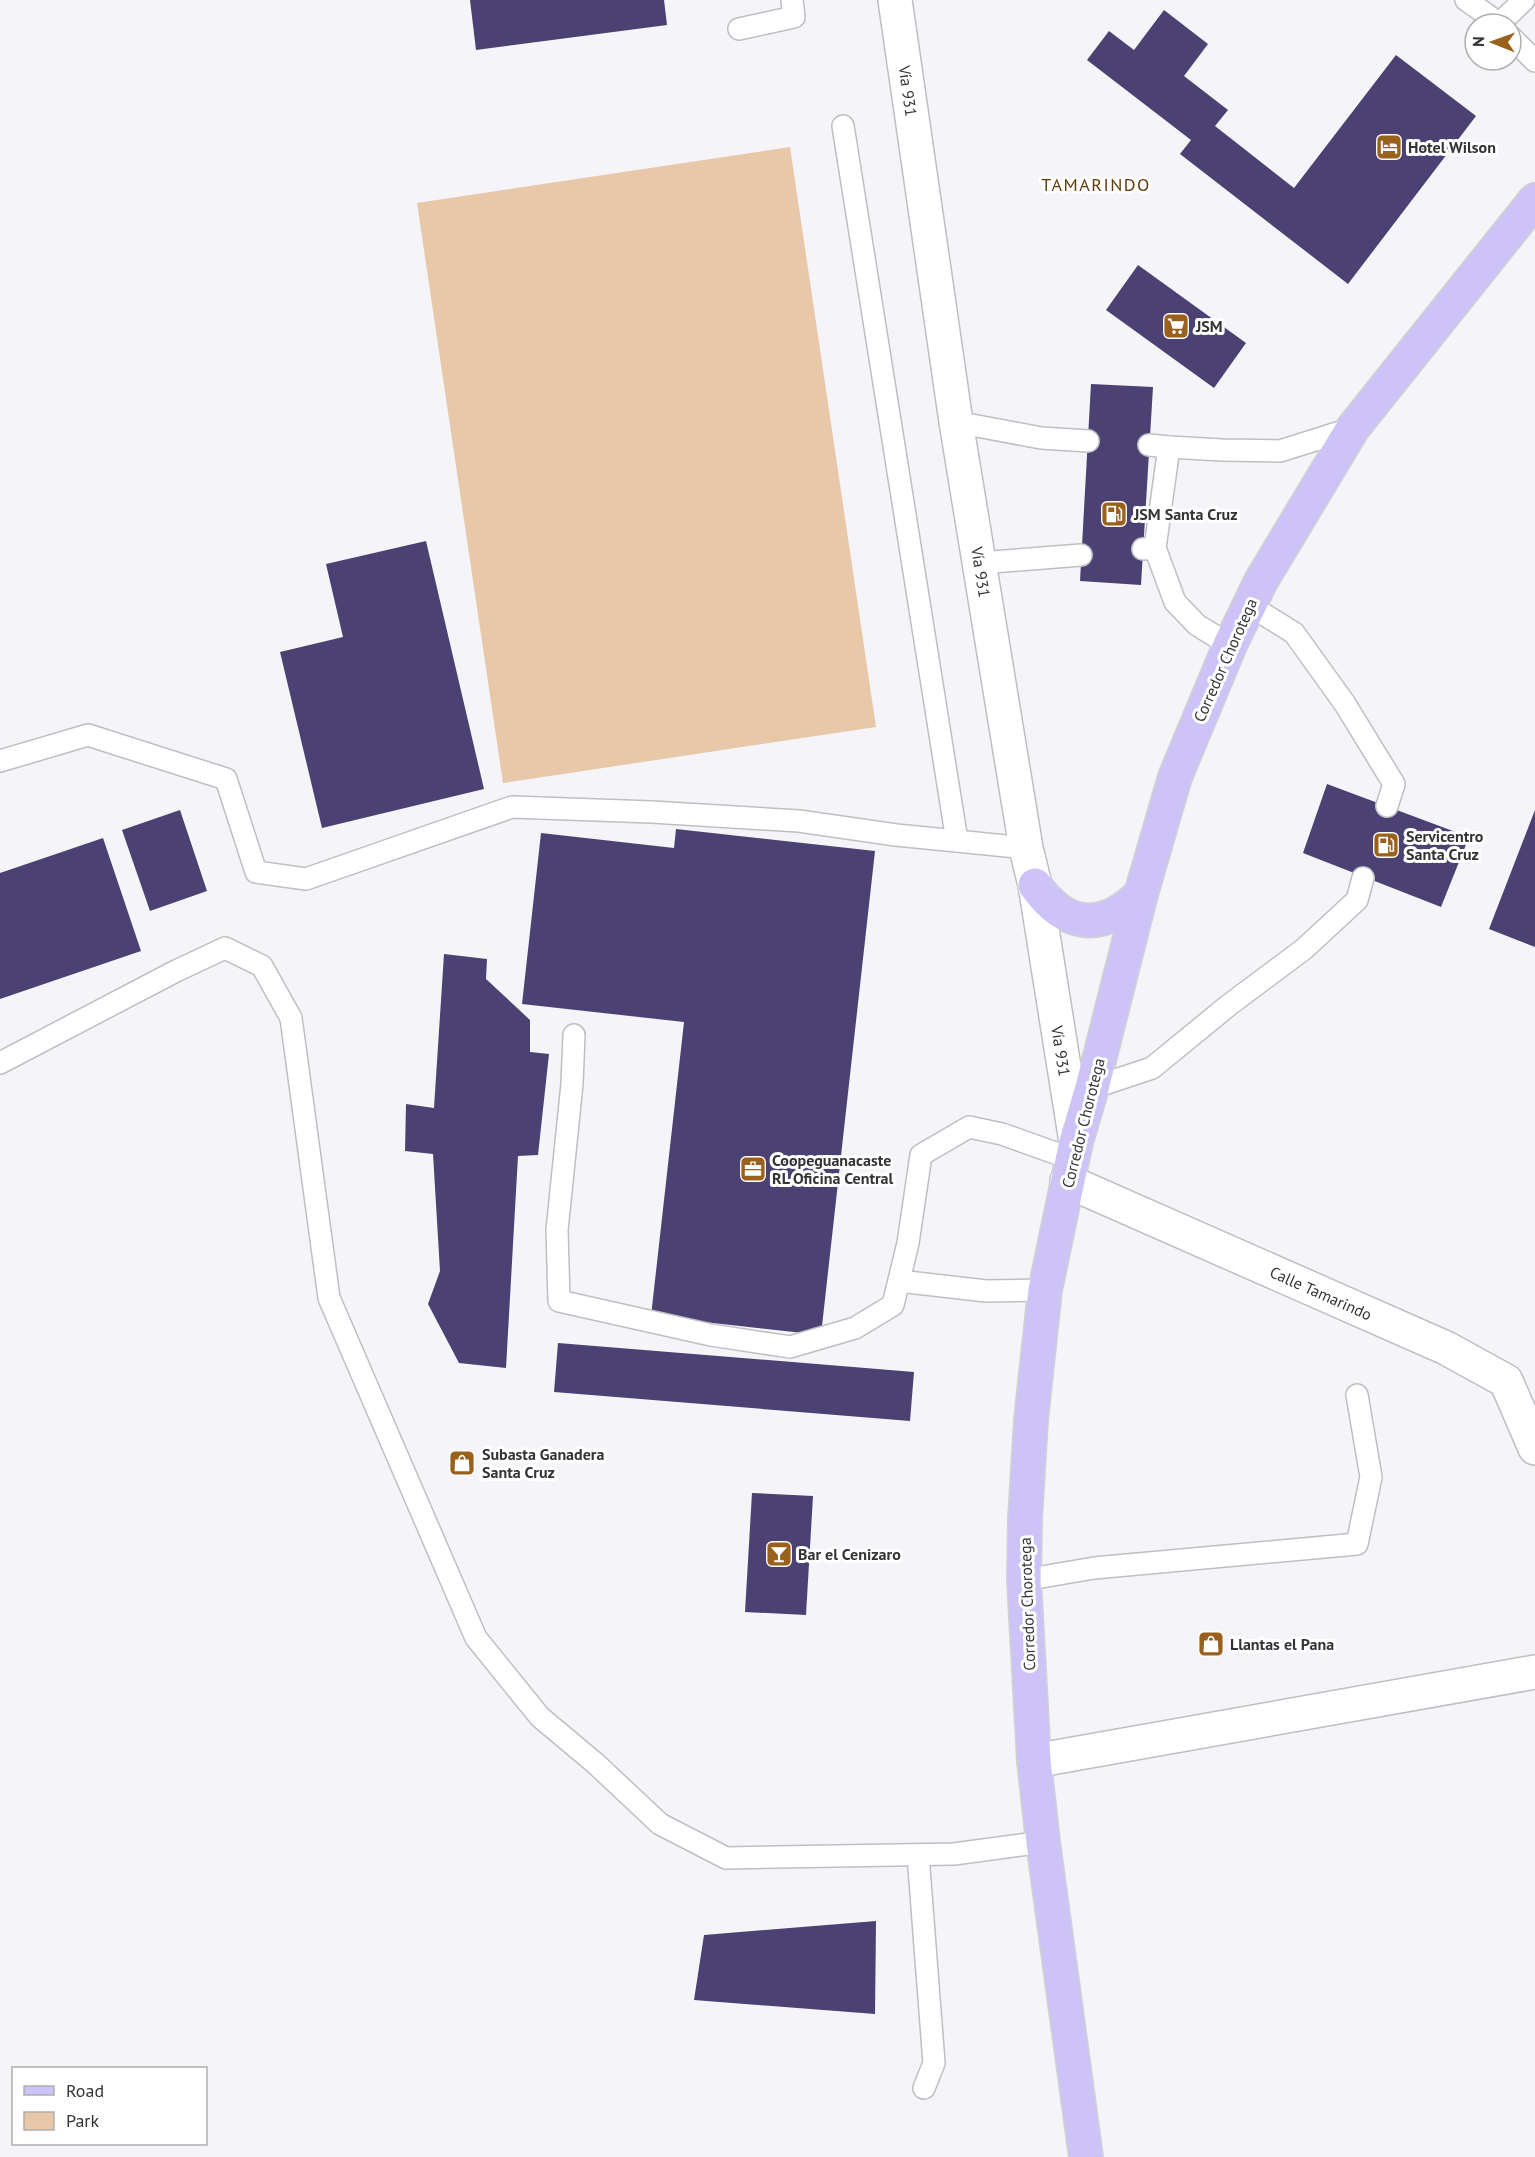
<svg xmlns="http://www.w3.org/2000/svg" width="1535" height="2157" viewBox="0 0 1535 2157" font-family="'PT Sans',sans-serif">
<rect width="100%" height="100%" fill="#f5f4f9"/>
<path fill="#e8c8a9" d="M790 147 876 727 503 783 417 203Z"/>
<g fill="#4c4173">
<path d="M470 0H664L667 25 476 50Z"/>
<path d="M1164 10 1208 44 1184 76 1228 110 1215 126 1294 188 1396 55 1476 116 1348 284 1180 154 1191 140 1087 60 1109 31 1134 50Z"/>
<path d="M1138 265 1246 343 1214 388 1106 310Z"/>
<path d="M1091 384 1153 387 1141 585 1080 581Z"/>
<path d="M426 541 484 789 322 828 280 652 343 637 326 564Z"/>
<path d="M1327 784 1469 837 1441 907 1303 853Z"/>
<path d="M180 810 207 891 150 911 122 830Z"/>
<path d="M1535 810V947L1489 929Z"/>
<path d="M676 829 875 851 821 1335 651 1316 684 1022 522 1004 541 833 674 848Z"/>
<path d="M103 838 141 951 0 999V873Z"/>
<path d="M444 954 487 959 486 979 530 1020V1052L549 1054 538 1155 518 1156 506 1368 459 1363 428 1304 440 1271 433 1154 405 1151 406 1104 434 1108Z"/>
<path d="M558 1343 914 1372 910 1421 554 1392Z"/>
<path d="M752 1493 813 1496 806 1615 745 1612Z"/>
<path d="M876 1921 875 2014 694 2000 704 1935Z"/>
</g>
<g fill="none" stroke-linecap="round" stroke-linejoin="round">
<defs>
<g id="service">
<path d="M1466 0 1500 24"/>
<path d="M1499 24 1524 0"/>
<path d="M739 29 794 17 792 0"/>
<path d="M1511 37 1535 61"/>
<path d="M843 126 957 841 1026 848"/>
<path d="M956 422 1041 438 1088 441"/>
<path d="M1169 447 1222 450 1280 451 1353 428"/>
<path d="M1155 548 1175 602 1197 625 1230 645"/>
<path d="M1143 549 1155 548 1169 447 1149 445"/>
<path d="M979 563 1081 555"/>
<path d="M1249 605 1294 633 1345 704 1394 784 1387 806"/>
<path d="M0 761 88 735 226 779 256 872 306 879 512 807 652 812 799 821 896 835 957 841"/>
<path d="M574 1035 572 1084 557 1230 559 1301 711 1335 790 1347 855 1328 893 1305 908 1243 921 1155 969 1127 1002 1134 1072 1159"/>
<path d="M0 1063 176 971 225 948 262 966 291 1018 329 1298 476 1638 540 1717 595 1763 660 1824 726 1858 954 1854 1043 1842"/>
<path d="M1092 1088 1152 1068 1229 1005 1304 949 1357 900 1363 878"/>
<path d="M899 1281 986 1291 1045 1290"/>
<path d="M1024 1580 1094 1568 1357 1544 1371 1477 1357 1395"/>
<path d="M918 1855 934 2063 924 2088"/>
</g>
<g id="minor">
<path d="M1067 1181 1446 1348 1506 1381 1535 1448"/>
<path d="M1034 1761 1535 1672"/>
</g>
<path id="tertiary" d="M895 0 956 422 1026 848 1035 885 1076 1142"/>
<g id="primary">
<path d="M1035 885C1066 929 1103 932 1141 894"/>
<path d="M1086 2157 1043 1842 1034 1761 1024 1580 1025 1519 1031 1420 1045 1290 1076 1142 1092 1088 1141 894 1175 777 1230 645 1261 581 1353 428 1535 200"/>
</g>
</defs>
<use href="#service" stroke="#bfbfc3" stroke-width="24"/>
<use href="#minor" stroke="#bfbfc3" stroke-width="36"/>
<use href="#tertiary" stroke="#bfbfc3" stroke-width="36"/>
<use href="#primary" stroke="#d2d2d3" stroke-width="36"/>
<use href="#service" stroke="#fff" stroke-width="21"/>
<use href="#minor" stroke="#fff" stroke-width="33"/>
<use href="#tertiary" stroke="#fff" stroke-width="33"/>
<use href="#primary" stroke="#cdc3f7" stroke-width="33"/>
</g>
<defs>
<symbol id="hotel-square" viewBox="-11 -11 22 22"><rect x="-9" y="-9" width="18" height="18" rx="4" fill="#99611c" stroke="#fff"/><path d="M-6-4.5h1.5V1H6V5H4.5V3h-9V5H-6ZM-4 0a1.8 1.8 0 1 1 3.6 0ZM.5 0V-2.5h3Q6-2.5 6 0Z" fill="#fff"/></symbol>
<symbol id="supermarket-square" viewBox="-11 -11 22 22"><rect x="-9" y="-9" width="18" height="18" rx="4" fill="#99611c" stroke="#fff"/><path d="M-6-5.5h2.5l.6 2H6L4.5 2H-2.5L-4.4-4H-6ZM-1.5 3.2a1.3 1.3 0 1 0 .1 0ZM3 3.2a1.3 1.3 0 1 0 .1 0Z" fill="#fff"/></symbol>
<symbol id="fuel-square" viewBox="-11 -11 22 22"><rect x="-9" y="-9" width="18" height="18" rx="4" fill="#99611c" stroke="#fff"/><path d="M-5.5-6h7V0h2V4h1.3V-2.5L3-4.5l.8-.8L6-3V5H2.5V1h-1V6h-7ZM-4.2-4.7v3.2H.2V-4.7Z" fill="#fff"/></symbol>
<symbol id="office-square" viewBox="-11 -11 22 22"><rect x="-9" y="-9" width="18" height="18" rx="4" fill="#99611c" stroke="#fff"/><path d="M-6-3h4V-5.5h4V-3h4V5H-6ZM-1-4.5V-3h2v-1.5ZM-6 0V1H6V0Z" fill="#fff"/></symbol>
<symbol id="shop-square" viewBox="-11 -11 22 22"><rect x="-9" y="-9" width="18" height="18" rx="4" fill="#99611c" stroke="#fff"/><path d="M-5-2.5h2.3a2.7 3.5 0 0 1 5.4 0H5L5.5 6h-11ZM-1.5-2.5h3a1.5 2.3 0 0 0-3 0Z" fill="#fff"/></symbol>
<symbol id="bar-square" viewBox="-11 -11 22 22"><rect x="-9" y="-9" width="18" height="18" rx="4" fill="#99611c" stroke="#fff"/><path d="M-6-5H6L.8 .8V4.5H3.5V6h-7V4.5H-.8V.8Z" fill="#fff"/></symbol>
</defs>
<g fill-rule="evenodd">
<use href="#hotel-square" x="1374" y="132" width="30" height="30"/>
<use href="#supermarket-square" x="1161" y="311" width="30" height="30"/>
<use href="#fuel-square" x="1099" y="499" width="30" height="30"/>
<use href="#fuel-square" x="1371" y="830" width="30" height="30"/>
<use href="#office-square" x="738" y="1154" width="30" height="30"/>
<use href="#shop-square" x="447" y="1448" width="30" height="30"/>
<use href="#bar-square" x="764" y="1539" width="30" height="30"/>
<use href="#shop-square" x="1196" y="1629" width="30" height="30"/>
</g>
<g text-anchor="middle" stroke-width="6" stroke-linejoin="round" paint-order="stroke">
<g font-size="16" fill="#343436" stroke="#fff">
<text transform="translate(908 91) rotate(82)" y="6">Vía 931</text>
<text transform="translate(981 572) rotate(81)" y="6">Vía 931</text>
<text transform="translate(1225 660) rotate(-66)" y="6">Corredor Chorotega</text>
<text transform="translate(1061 1051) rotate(81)" y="6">Vía 931</text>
<text transform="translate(1083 1123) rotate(-76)" y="6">Corredor Chorotega</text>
<text transform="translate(1321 1293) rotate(24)" y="6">Calle Tamarindo</text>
<text transform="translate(1027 1604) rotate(-92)" y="6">Corredor Chorotega</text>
</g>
<g font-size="16" font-weight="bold" fill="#343436" stroke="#fff" text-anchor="start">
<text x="1408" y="153">Hotel Wilson</text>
<text x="1196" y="332">JSM</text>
<text x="1134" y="520">JSM Santa Cruz</text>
<text x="1406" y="842">Servicentro<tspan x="1406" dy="18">Santa Cruz</tspan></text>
<text x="772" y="1166">Coopeguanacaste<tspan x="772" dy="18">RL Oficina Central</tspan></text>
<text x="482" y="1460">Subasta Ganadera<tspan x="482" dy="18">Santa Cruz</tspan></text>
<text x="798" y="1560">Bar el Cenizaro</text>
<text x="1230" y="1650">Llantas el Pana</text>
</g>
<g font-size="18" letter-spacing="1.5" fill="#613b09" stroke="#fff">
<text x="1096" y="191">TAMARINDO</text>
</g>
</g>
<rect x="12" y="2067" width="195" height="78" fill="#ffffff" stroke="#aeaeaf" stroke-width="1.5"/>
<rect x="24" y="2086" width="30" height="9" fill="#cdc3f7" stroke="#aeaeaf" stroke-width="1.5"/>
<text x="66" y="2097" font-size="18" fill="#343436">Road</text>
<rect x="24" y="2112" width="30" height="18" fill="#e8c8a9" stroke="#aeaeaf" stroke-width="1.5"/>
<text x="66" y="2127" font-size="18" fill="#343436">Park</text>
<g transform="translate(1493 42) rotate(271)"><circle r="28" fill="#ffffff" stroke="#aeaeaf" stroke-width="1.5"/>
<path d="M0-4.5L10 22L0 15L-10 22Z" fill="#99611c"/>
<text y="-9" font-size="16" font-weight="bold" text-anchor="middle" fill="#343436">N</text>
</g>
</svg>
